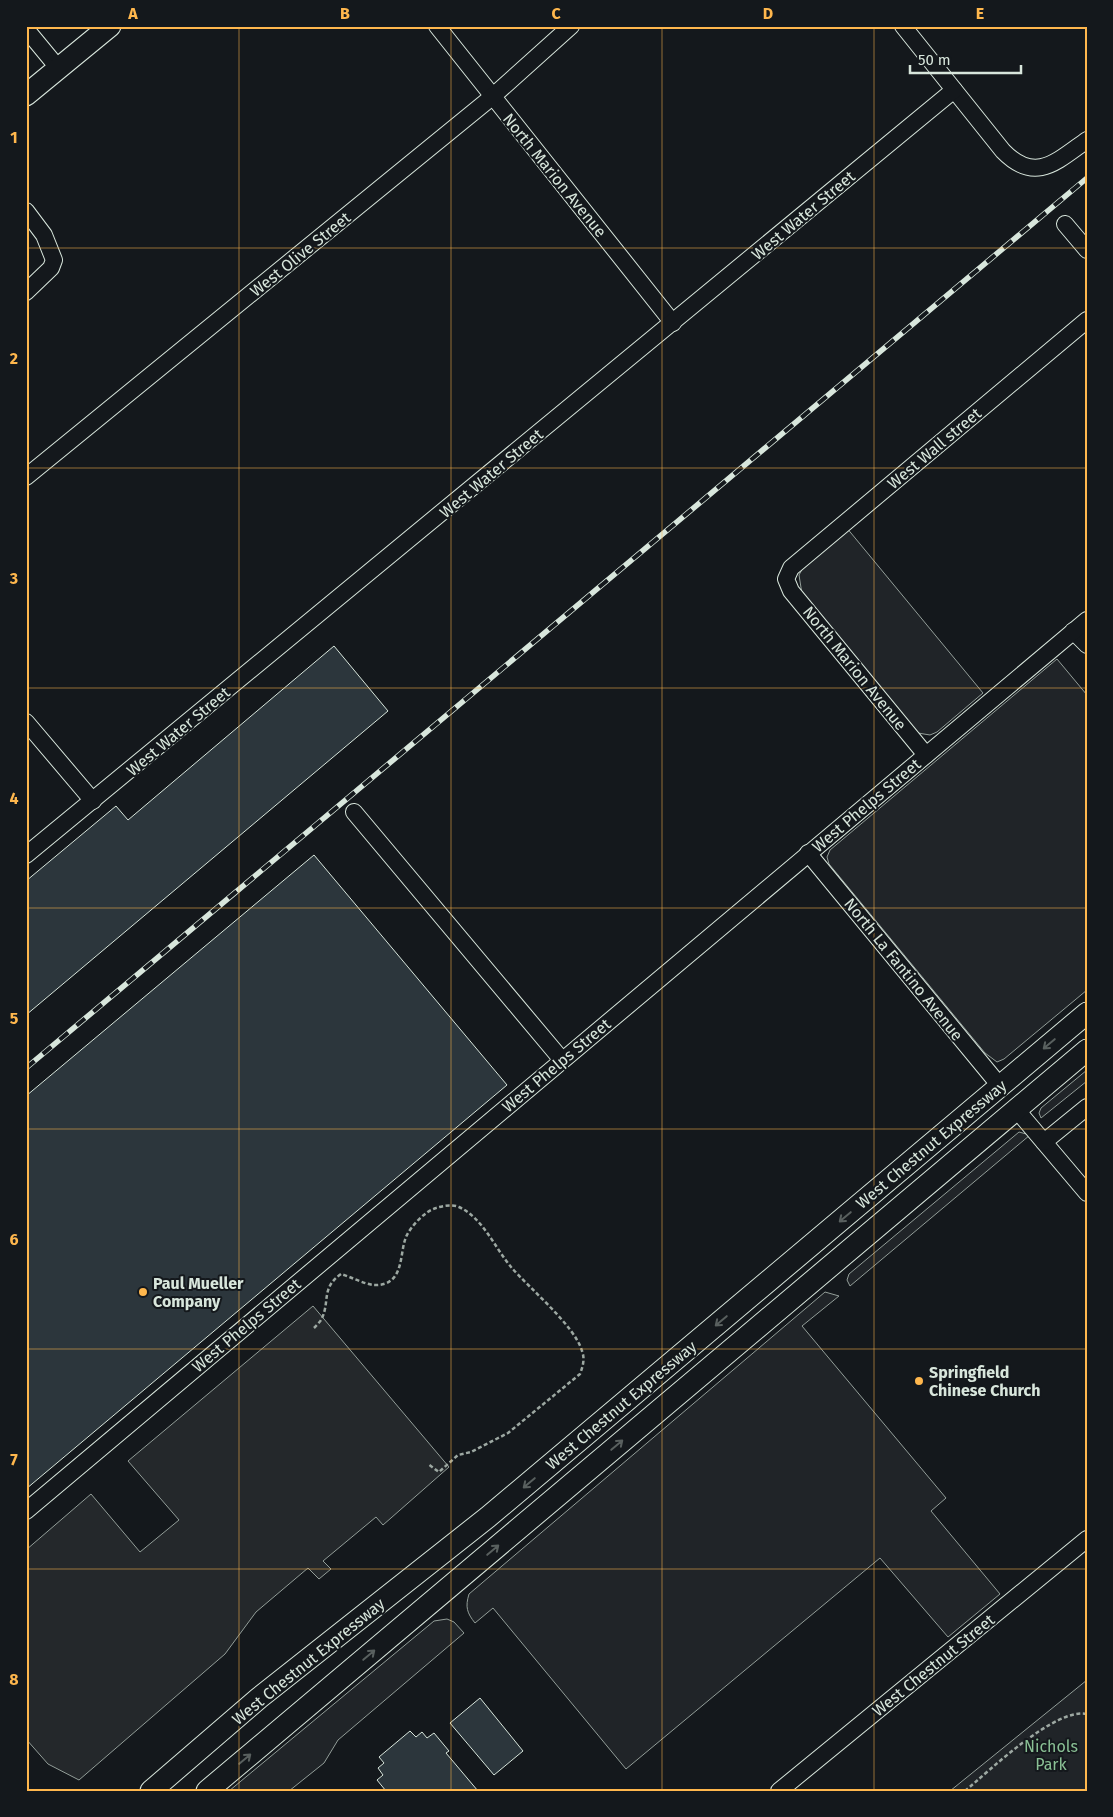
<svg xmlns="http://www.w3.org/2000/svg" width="1113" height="1817" viewBox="0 0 1113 1817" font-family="'Fira Sans',sans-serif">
<rect width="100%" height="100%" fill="#14181c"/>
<g fill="#202428" stroke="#939e99">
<path d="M846 527 983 693 937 732 930 735 918 733 802 594 799 575 805 564Z"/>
<path d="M1057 659 1087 695V990L1004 1059 997 1062 985 1053 829 864 827 857 830 850Z"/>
<path d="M1087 1070V1081L1041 1118 1039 1113 1041 1108Z"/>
<path d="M1019 1132 1030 1135 850 1286 847 1280 849 1274Z"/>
<path d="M825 1292 839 1296 802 1326 946 1498 931 1511 1000 1594 948 1637 880 1558 626 1769 493 1608 475 1623C467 1613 465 1607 469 1594Z"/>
<path d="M447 1619 454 1622 464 1633 338 1740 324 1763 289 1791H229L434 1621Z"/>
<path d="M1087 1680V1791H950Z"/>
</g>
<path fill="#24282b" stroke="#939e99" d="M313 1306 449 1467 383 1525 376 1517 323 1561 331 1569 319 1579 308 1568 256 1612 225 1654 79 1780 48 1764 26 1739V1550L91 1494 140 1552 179 1520 128 1461Z"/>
<g fill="#2c363c" stroke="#d8e6dc">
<path d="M334 646 388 711 26 1015V881L116 806 128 820Z"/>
<path d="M314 855 507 1085 26 1489V1096Z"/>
<path d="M480 1698 523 1751 494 1775 450 1723Z"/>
<path d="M410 1731 416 1737 422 1732 427 1738 434 1733 449 1751 446 1753 478 1791H386L377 1780 383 1775 378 1768 384 1763 379 1757Z"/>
</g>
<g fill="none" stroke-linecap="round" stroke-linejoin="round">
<defs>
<g id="minor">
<path d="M437 26 673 323"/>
<path d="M903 26 1003 151C1035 184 1056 162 1087 140"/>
<path d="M26 29 59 69"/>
<path d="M26 211 44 235 54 260 51 268 26 292"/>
<path d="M1065 224 1087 250"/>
<path d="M26 477 492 97 571 26"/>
<path d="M1073 631 1087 645"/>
<path d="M26 722 93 801"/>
<path d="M926 755 791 591 786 579 791 568 1087 320"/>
<path d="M354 812 562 1060"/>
<path d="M808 853 1000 1086"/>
<path d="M26 855 954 90"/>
<path d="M1016 1109 1087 1193"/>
<path d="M1044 1142 1087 1107"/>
<path d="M26 1511 1087 620"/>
<path d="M779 1791 1087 1539"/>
</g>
<g id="major">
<path d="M26 95 110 26"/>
<path d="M151 1791 259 1698 488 1517 1087 1013"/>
<path d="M207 1791 1087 1050"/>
</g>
</defs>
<use href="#minor" stroke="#d8e6dc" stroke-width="18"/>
<use href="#major" stroke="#d8e6dc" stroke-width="23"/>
<g stroke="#9da8a2" stroke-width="2.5" stroke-dasharray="4 2.5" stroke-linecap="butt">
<path d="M314 1328C317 1325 321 1321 322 1318 330 1301 321 1288 341 1274 351 1277 364 1284 374 1285 405 1286 399 1254 406 1237 411 1226 425 1211 436 1208 442 1206 452 1204 459 1207 483 1218 495 1248 511 1267 529 1288 575 1326 582 1351 585 1359 583 1366 580 1374L508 1433 471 1452 458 1455 439 1472 428 1464"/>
<path d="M965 1791C990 1770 1056 1707 1087 1714"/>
</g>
<use href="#minor" stroke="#14181c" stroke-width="16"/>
<use href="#major" stroke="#14181c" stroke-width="21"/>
<defs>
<path id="rail" d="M26 1068 1087 178"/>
</defs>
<use href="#rail" stroke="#d8e6dc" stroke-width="5.5"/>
<use href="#rail" stroke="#14181c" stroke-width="4" stroke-dasharray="11" stroke-linecap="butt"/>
</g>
<defs><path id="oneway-shaft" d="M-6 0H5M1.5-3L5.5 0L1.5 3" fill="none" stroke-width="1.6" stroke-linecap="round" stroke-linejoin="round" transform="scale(1.25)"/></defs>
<g stroke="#59605f">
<use href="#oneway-shaft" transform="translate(1049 1044) rotate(140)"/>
<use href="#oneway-shaft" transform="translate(845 1217) rotate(140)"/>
<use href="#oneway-shaft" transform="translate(721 1321) rotate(140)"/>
<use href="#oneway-shaft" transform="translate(617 1445) rotate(-40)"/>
<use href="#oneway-shaft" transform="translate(529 1483) rotate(140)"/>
<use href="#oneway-shaft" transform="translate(493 1550) rotate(-40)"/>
<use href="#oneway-shaft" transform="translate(369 1655) rotate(-40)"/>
<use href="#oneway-shaft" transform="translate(245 1759) rotate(-40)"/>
</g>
<path fill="none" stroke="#ffb74d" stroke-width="1" stroke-opacity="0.55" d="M239 26V1791M451 26V1791M662 26V1791M874 26V1791M26 248H1087M26 468H1087M26 688H1087M26 908H1087M26 1129H1087M26 1349H1087M26 1569H1087"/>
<g fill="#ffb74d" stroke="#14181c" stroke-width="2">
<circle cx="143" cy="1292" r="5"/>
<circle cx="919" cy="1381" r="5"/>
</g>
<g text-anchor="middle" stroke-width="4" stroke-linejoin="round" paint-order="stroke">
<g font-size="16" fill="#d8e6dc" stroke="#14181c">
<text transform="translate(555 175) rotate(51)" y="6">North Marion Avenue</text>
<text transform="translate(803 215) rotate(-40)" y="6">West Water Street</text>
<text transform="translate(300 254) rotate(-39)" y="6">West Olive Street</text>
<text transform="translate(934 448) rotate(-40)" y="6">West Wall street</text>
<text transform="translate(491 473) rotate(-40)" y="6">West Water Street</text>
<text transform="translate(855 668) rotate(51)" y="6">North Marion Avenue</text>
<text transform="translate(178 731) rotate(-40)" y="6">West Water Street</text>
<text transform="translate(866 805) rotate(-40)" y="6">West Phelps Street</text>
<text transform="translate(904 969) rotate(51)" y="6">North La Fantino Avenue</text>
<text transform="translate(556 1065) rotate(-40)" y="6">West Phelps Street</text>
<text transform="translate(931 1144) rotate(-40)" y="6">West Chestnut Expressway</text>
<text transform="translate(246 1325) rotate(-40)" y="6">West Phelps Street</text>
<text transform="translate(621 1405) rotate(-40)" y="6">West Chestnut Expressway</text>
<text transform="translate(308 1661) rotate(-39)" y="6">West Chestnut Expressway</text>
<text transform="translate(933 1665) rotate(-39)" y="6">West Chestnut Street</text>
</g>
<g font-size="16" font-weight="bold" fill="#d8e6dc" stroke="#14181c" text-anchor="start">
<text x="153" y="1289">Paul Mueller<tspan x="153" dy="18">Company</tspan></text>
<text x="929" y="1378">Springfield<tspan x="929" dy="18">Chinese Church</tspan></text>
</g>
<g font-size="16" fill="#8ac095" stroke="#14181c">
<text x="1051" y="1752">Nichols<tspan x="1051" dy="18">Park</tspan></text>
</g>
</g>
<rect width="1113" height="1817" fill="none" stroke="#14181c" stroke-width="55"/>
<path d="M910 65v8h111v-8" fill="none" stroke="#d8e6dc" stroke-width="2.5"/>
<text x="918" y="65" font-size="15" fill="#d8e6dc" stroke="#14181c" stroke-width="4" paint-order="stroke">50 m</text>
<rect x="28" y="28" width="1058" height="1762" fill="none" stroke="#ffb74d" stroke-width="2"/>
<g font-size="16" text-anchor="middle" font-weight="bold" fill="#ffb74d">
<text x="133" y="19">A</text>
<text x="345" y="19">B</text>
<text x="556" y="19">C</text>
<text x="768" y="19">D</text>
<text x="980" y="19">E</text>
<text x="14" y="143">1</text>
<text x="14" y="364">2</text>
<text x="14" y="584">3</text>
<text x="14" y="804">4</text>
<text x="14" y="1024">5</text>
<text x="14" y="1245">6</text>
<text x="14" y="1465">7</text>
<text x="14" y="1685">8</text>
</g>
</svg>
